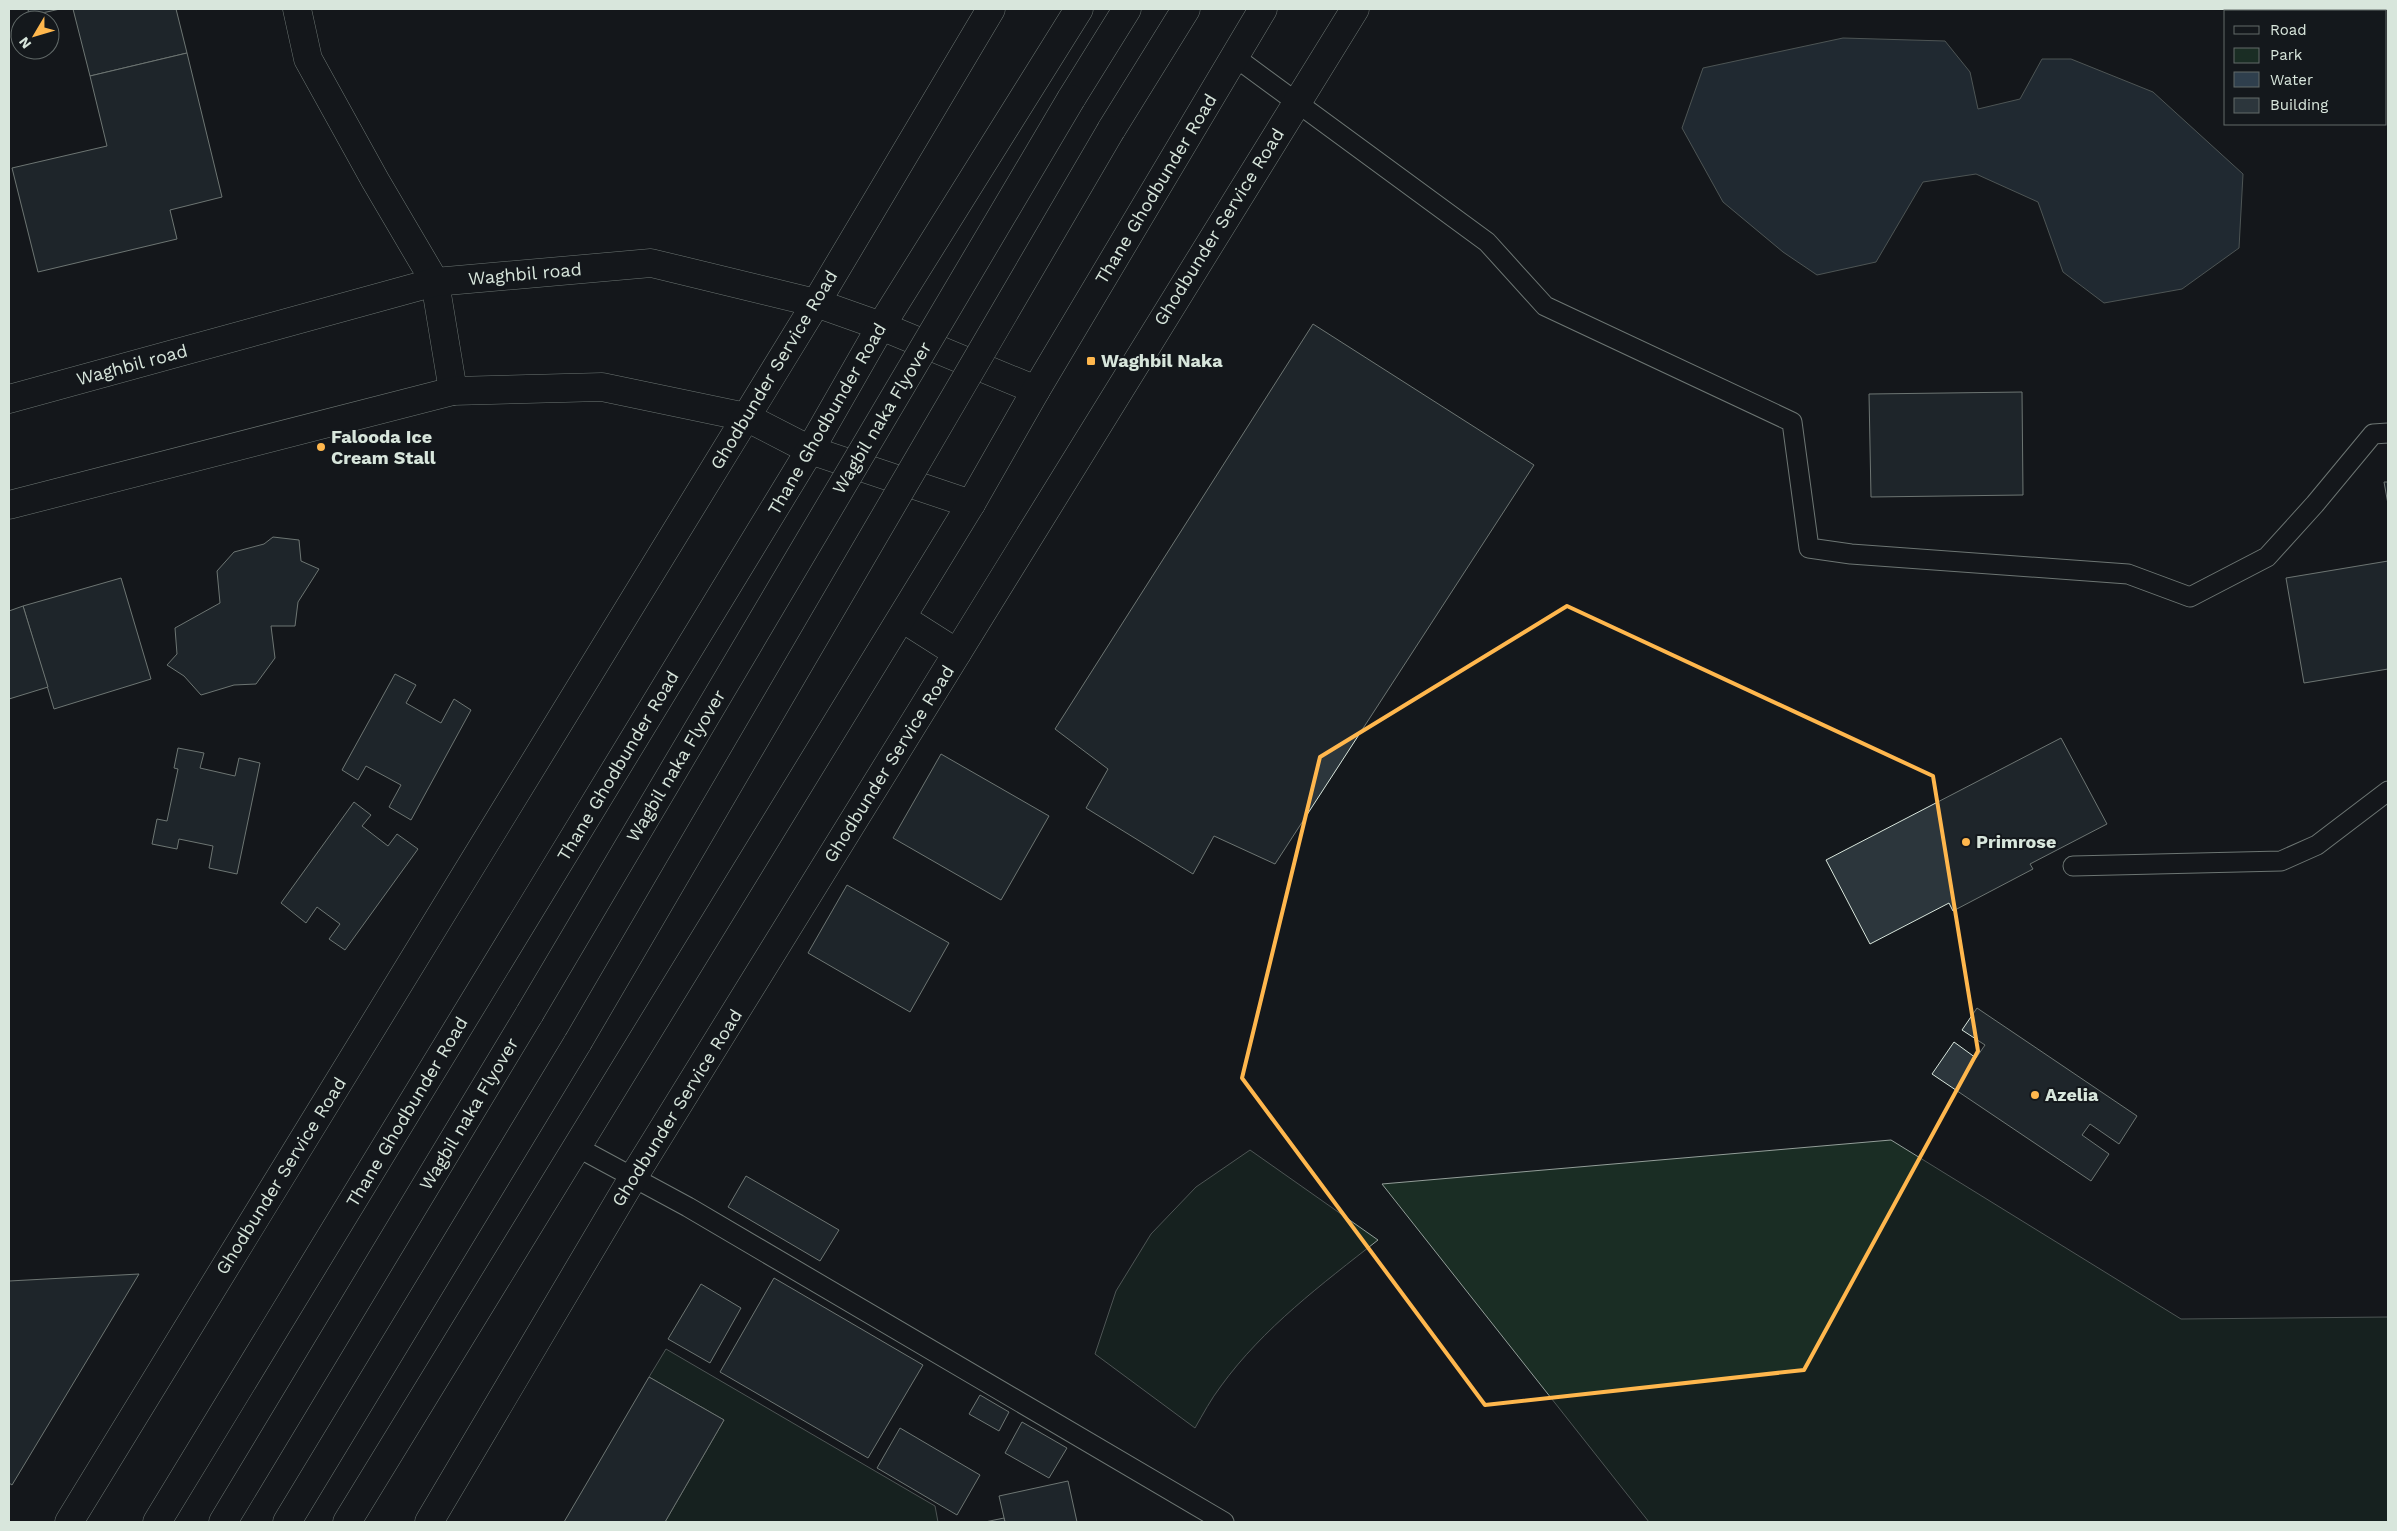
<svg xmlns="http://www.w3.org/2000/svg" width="2397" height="1531" viewBox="0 0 2397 1531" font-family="'Work Sans',sans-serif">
<rect width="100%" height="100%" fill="#14181c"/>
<g fill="#1a2d24" stroke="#939e99">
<path d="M1891 1140 2181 1319 2388 1317V1522H1649L1382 1184Z"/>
<path d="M1250 1150 1378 1240C1322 1284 1263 1328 1221 1386 1211 1399 1203 1414 1195 1428L1095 1354 1116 1291 1151 1234 1196 1187Z"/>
<path d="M666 1349 935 1506 938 1522H665L724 1420 649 1377Z"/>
</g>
<path fill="#2f3f4d" stroke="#939e99" d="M1843 38 1945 41 1970 72 1978 109 2020 99 2042 59H2071L2153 92 2243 174 2239 248 2182 289 2104 303 2063 272 2038 202 1976 174 1923 182 1876 262 1817 275 1783 252 1723 202 1682 128 1703 68Z"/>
<g fill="#2c363c" stroke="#d8e6dc">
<path d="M28 9H60L29 16Z"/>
<path d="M73 9H176L187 53 90 76Z"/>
<path d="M187 53 222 197 170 210 177 239 38 272 12 168 107 146 90 76Z"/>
<path d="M1313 324 1534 465 1275 864 1214 836 1193 874 1086 808 1108 769 1055 729Z"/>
<path d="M2022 392 2023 495 1871 497 1869 394Z"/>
<path d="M2384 482H2388V504Z"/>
<path d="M273 537 299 540 301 561 319 569 298 602 295 626H271L275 658 256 684 234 685 201 695 184 676 167 665 177 654 175 628 220 603 217 571 234 552 264 544Z"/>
<path d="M2388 561V669L2304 683 2286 578Z"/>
<path d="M121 578 151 679 54 709 23 606Z"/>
<path d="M23 606 48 687 9 699V611Z"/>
<path d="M395 674 416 685 406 703 441 723 454 699 471 710 411 820 389 807 401 785 366 766 358 780 342 770Z"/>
<path d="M2061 738 2107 824 2030 864 2033 869 1953 911 1949 903 1870 944 1826 860Z"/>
<path d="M178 748 204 753 200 768 235 776 239 758 260 763 237 874 209 868 213 846 179 839 177 849 152 844 157 819 167 821 178 769 174 768Z"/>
<path d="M941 754 1049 816 1001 900 893 838Z"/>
<path d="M354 802 371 815 362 826 388 846 397 834 418 849 345 950 329 939 340 924 317 907 306 923 281 903Z"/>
<path d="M847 885 949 943 910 1012 808 953Z"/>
<path d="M1977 1008 2137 1116 2119 1144 2090 1124 2082 1135 2109 1154 2091 1181 1932 1074 1954 1042 1976 1058 1985 1045 1962 1030Z"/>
<path d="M746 1176 839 1230 820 1261 728 1207Z"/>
<path d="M139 1274 12 1485 9 1483V1281Z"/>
<path d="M774 1278 923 1365 868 1458 720 1372Z"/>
<path d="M701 1284 741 1308 710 1363 668 1339Z"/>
<path d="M649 1377 724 1420 665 1522H564Z"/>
<path d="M980 1395 1009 1412 999 1431 969 1414Z"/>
<path d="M1022 1422 1067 1448 1049 1478 1005 1453Z"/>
<path d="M900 1428 980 1475 957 1515 877 1468Z"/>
<path d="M1068 1481 1077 1522H1005L999 1496Z"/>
<path d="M1004 1518 1005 1522H985Z"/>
</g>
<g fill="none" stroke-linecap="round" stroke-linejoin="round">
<defs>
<g id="lane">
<path d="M1235 57 1487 242 1545 306 1792 422 1809 548 1851 554 2128 574 2190 597 2267 557 2315 504 2373 434 2388 433"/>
<path d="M2073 866 2281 861 2317 845 2388 791"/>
<path d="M577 1147 688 1207 1224 1522"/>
</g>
<path id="street" d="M297 9 308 59 375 180 435 282 453 391"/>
<g id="secondary">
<path d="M9 399 435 282 651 263 816 303 881 326 1036 390"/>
<path d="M9 505 453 391 602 387 746 417 810 450 971 504"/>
<path d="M69 1522 816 303 991 9"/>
<path d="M429 1522 634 1176 1355 9"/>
</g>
<g id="primary">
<path d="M1071 99 1127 9"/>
<path d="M1111 130 1186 9"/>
<path d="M902 618 957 653"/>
<path d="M157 1522 810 450 881 326 1079 9"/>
<path d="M223 1522 530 1013"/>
<path d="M287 1522 578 1042"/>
<path d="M347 1522 971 504 1036 390 1263 9"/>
</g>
</defs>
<use href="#lane" stroke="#d8e6dc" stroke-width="21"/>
<use href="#street" stroke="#d8e6dc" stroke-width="29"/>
<use href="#secondary" stroke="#d8e6dc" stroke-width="29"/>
<use href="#primary" stroke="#d8e6dc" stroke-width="29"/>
<use href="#lane" stroke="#14181c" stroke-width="19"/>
<use href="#street" stroke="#14181c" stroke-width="28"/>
<use href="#secondary" stroke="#14181c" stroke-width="28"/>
<use href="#primary" stroke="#14181c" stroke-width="28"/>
<defs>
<g id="primary-bridge">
<path d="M530 1013 1071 99"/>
<path d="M578 1042 1111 130"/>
</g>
</defs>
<use href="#primary-bridge" stroke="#d8e6dc" stroke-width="29" stroke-linecap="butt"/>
<use href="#primary-bridge" stroke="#14181c" stroke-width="28"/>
</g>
<path d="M0 0H2397V1531H0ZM1567 606 1933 776 1978 1051 1804 1370 1485 1405 1242 1078 1320 757Z" fill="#14181c" fill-opacity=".55" fill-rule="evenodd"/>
<path fill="none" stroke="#ffb74d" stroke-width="4" stroke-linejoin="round" d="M1567 606 1933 776 1978 1051 1804 1370 1485 1405 1242 1078 1320 757Z"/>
<g fill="#ffb74d" stroke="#14181c" stroke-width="2">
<rect x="1086" y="356" width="10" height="10" rx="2.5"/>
<circle cx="321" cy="447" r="5"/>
<circle cx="1966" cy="842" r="5"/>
<circle cx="2035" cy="1095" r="5"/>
</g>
<g text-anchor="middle" stroke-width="4" stroke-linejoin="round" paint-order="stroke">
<g font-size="18" fill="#d8e6dc" stroke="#14181c">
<text transform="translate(1156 189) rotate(-59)" y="6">Thane Ghodbunder Road</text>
<text transform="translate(1219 227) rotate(-58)" y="6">Ghodbunder Service Road</text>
<text transform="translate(525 274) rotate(-5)" y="6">Waghbil road</text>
<text transform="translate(132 365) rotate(-15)" y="6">Waghbil road</text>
<text transform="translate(774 370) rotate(-59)" y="6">Ghodbunder Service Road</text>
<text transform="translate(882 418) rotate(-59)" y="6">Wagbil naka Flyover</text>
<text transform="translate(827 419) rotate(-60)" y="6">Thane Ghodbunder Road</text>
<text transform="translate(889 764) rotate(-58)" y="6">Ghodbunder Service Road</text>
<text transform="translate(618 766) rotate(-59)" y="6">Thane Ghodbunder Road</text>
<text transform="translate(676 766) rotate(-59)" y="6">Wagbil naka Flyover</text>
<text transform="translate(677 1108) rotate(-58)" y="6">Ghodbunder Service Road</text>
<text transform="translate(407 1112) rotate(-59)" y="6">Thane Ghodbunder Road</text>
<text transform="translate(469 1114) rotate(-59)" y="6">Wagbil naka Flyover</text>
<text transform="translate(281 1176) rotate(-58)" y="6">Ghodbunder Service Road</text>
</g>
<g font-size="18" font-weight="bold" fill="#d8e6dc" stroke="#14181c" text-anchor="start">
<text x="1101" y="367">Waghbil Naka</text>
<text x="331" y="443">Falooda Ice<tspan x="331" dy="21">Cream Stall</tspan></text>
<text x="1976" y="848">Primrose</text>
<text x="2045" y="1101">Azelia</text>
</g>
</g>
<rect width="2397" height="1531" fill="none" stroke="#d8e6dc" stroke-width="20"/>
<rect x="2224" y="10" width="162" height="115" fill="#14181c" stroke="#626a69"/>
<rect x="2234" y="26" width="25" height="8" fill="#14181c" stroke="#626a69"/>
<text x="2270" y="35" font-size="15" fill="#d8e6dc">Road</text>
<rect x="2234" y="48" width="25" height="15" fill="#1a2d24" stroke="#626a69"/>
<text x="2270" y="60" font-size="15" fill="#d8e6dc">Park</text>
<rect x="2234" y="72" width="25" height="15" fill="#2f3f4d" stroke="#626a69"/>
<text x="2270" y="85" font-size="15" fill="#d8e6dc">Water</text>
<rect x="2234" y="98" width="25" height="15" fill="#2c363c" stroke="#626a69"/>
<text x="2270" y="110" font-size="15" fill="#d8e6dc">Building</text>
<g transform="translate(35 35) rotate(232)"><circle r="24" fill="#14181c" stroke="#626a69"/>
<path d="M0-4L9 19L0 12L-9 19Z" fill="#ffb74d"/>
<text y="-8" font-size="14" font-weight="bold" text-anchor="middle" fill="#d8e6dc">N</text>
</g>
</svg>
